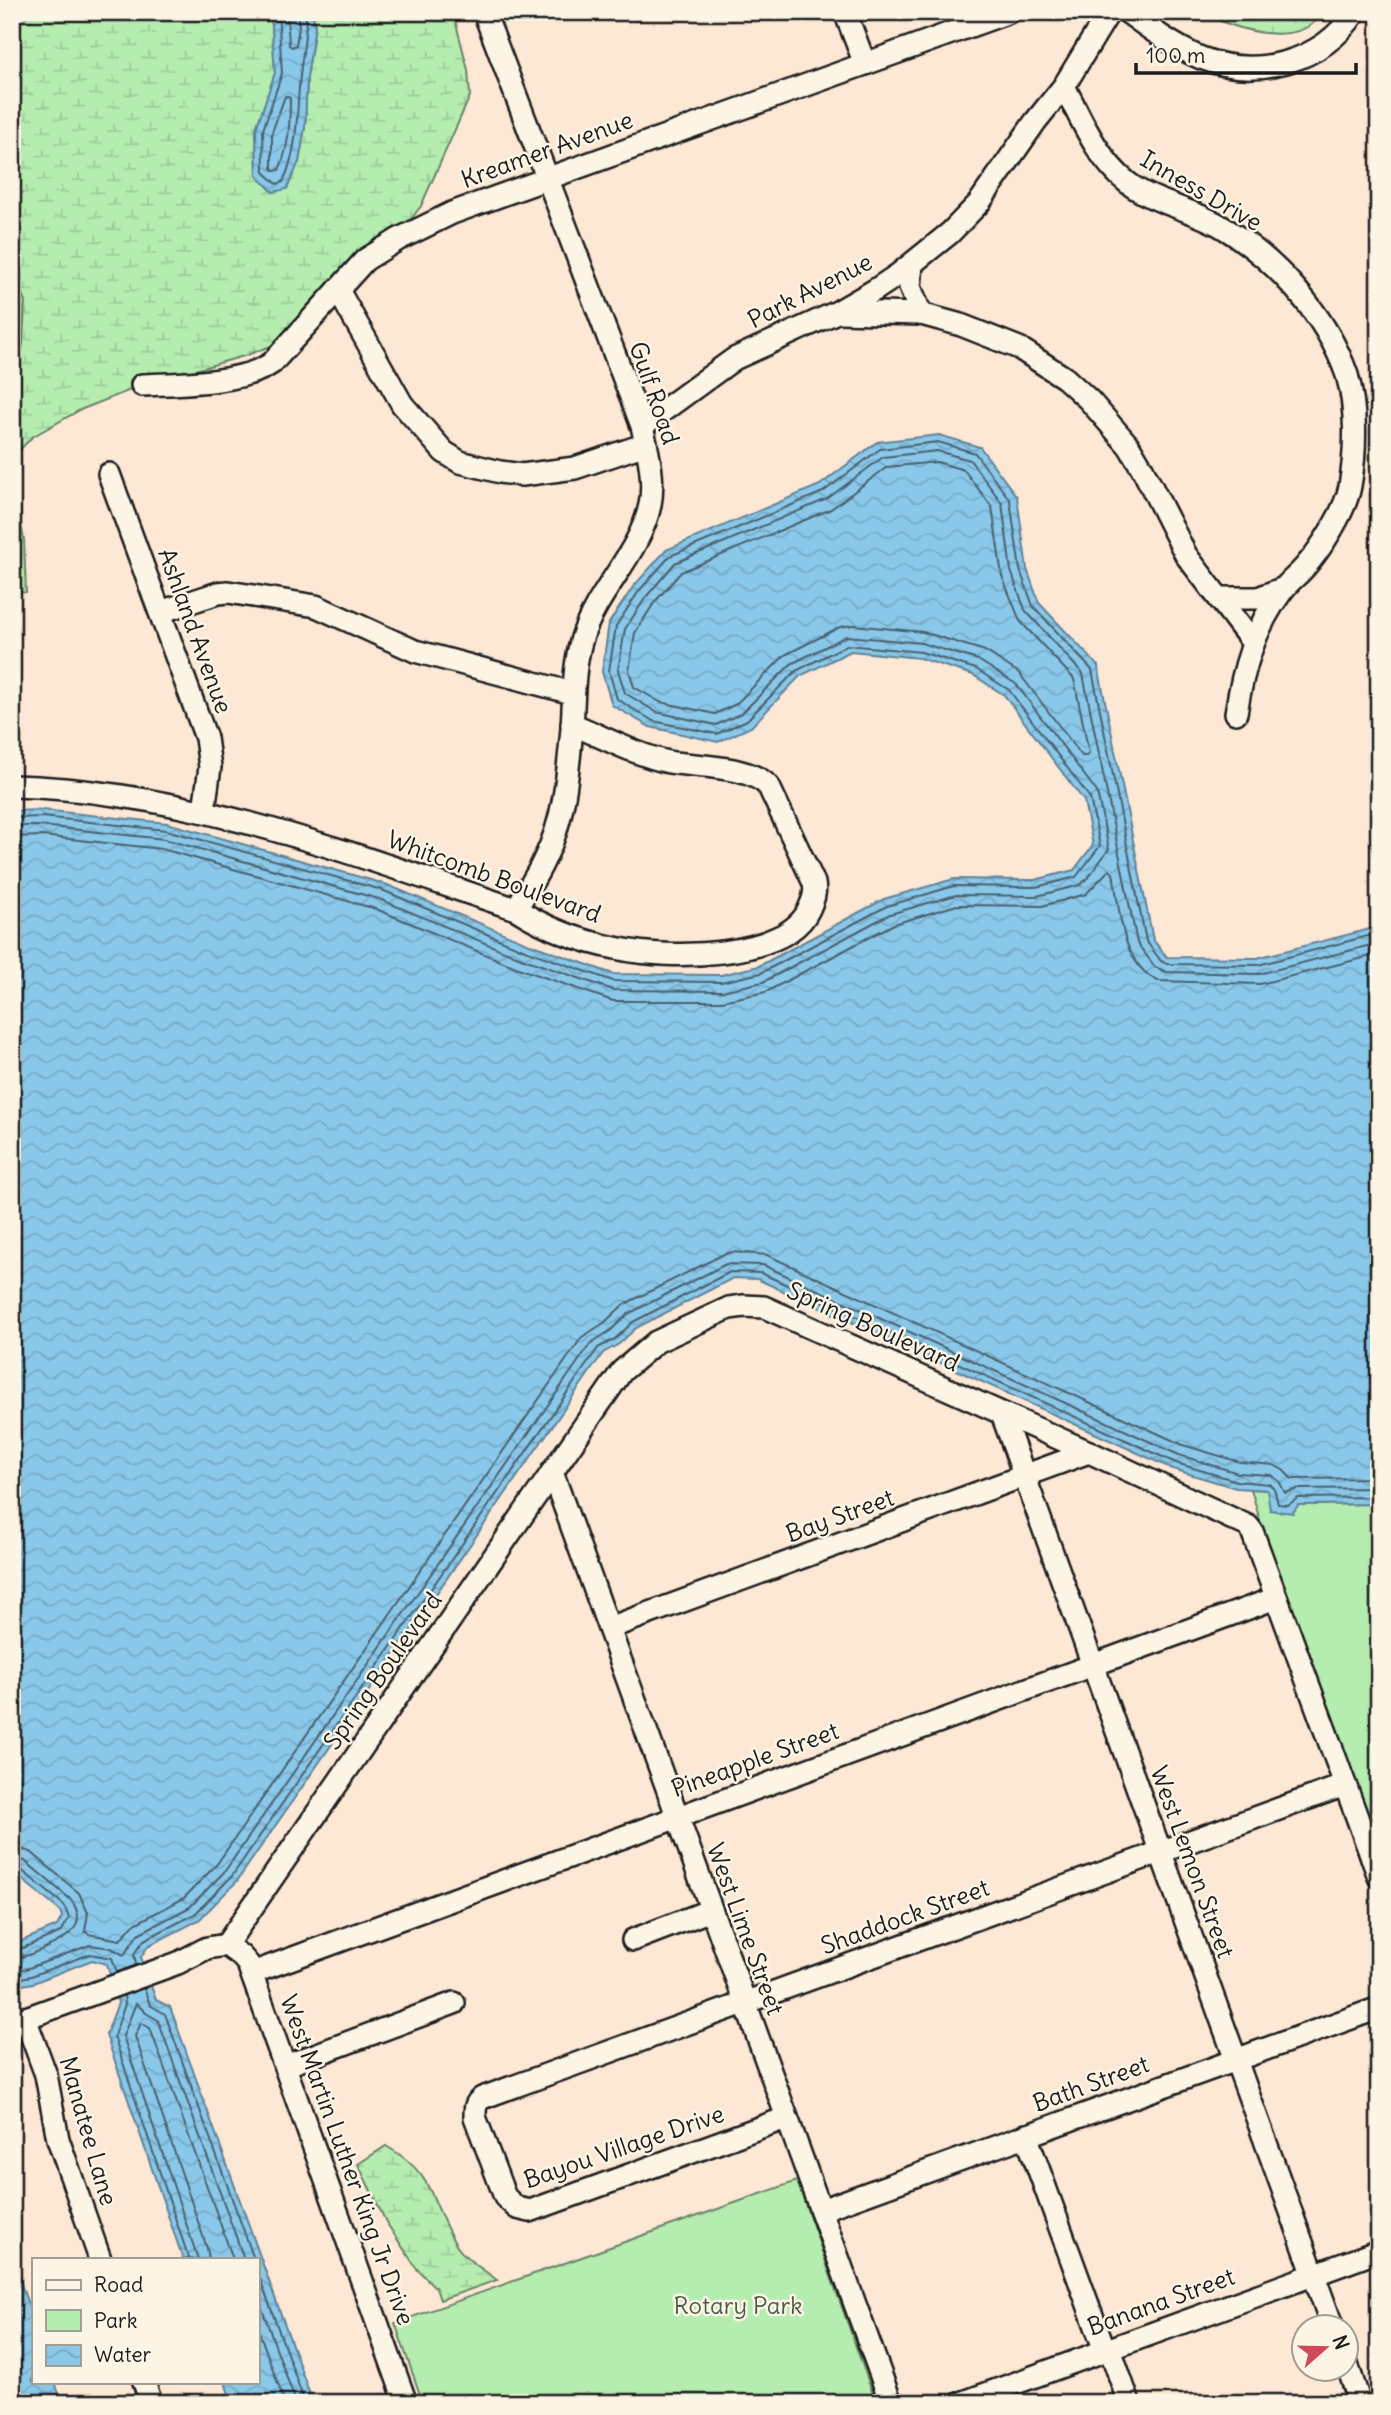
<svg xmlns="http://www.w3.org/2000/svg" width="1391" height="2415" viewBox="0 0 1391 2415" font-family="Delius,sans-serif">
<defs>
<pattern id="forest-firs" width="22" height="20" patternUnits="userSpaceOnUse" patternTransform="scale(1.75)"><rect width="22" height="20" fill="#b5edb0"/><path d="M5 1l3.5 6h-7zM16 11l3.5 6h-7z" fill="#9bcb97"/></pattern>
<pattern id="wetland-marsh" width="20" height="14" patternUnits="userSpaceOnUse" patternTransform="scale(1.75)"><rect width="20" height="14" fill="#b5edb0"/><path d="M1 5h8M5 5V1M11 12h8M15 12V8" fill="none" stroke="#9bcb97"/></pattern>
<pattern id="water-waves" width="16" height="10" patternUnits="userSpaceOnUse" patternTransform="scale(1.75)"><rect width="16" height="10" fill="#8ac8ea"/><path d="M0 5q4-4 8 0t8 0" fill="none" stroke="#76abc8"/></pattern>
</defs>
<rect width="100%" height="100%" fill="#fde7d5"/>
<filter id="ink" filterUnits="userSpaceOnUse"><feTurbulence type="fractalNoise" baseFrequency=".0143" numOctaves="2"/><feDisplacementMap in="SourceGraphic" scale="14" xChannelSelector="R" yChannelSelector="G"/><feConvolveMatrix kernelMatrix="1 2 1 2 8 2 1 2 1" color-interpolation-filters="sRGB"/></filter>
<g filter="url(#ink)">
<g fill="url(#forest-firs)" stroke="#688466" stroke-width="2">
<path d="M12 268 25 301 23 344 20 359 12 366Z"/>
<path d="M12 487 24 539 26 592 12 593Z"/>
</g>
<g fill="url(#wetland-marsh)" stroke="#688466" stroke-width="2">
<path d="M12 12H271L275 73 256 129 257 175 273 192 299 162 305 127 307 77 315 26 312 12H453L468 70 470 96 421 206 405 227 279 343 247 355 175 376 134 378 133 389 80 410 32 437 12 458V366L20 359 23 344 25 302 12 268Z"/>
<path d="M1200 12H1324C1297 51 1235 29 1200 12Z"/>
<path d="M386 2146C436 2174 430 2202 456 2245 465 2259 484 2270 497 2280L440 2300 436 2288 417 2269 386 2222 358 2164Z"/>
</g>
<g fill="#b5edb0" stroke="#688466" stroke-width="2">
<path d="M1251 1489 1267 1490 1297 1505 1379 1504V1848L1269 1552Z"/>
<path d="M797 2181 876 2403H423L395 2323Z"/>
</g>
<g fill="url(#water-waves)" stroke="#5e8398" stroke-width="2">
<path d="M271 12H312L315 26 307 77 305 127 299 162 287 189 273 192 257 176 256 129 275 73Z"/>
<path d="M939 435 980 447 1017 497 1027 569 1039 603 1098 666 1153 940 1167 957 1257 958 1374 928 1379 919V1504L1298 1505 1293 1513 1270 1510 1267 1490 1236 1488 1173 1469 757 1279 733 1278 636 1328 619 1344 603 1353 237 1881 199 1920 148 1946 141 1957 156 2000 170 2007 313 2403H232L225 2382H257V2259H183L106 2035 118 2003 107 1964 92 1960 33 1983 12 1987V1943H17L57 1926 62 1917 60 1911 12 1871V811L42 810 167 823 385 884 527 943 613 974 721 975 759 966 884 899 954 879 1035 880 1074 870 1093 845 1084 801 1004 695 973 675 919 658 851 651 800 676 751 727 718 742 650 727 612 705 602 672 609 623 633 587 666 550 820 485 877 442Z"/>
<path d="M12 2258 33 2319V2382H55L62 2403H12Z"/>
</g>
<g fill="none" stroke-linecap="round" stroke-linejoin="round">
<g stroke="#48616e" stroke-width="2">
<path d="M278 12 282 73 263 130 264 172 277 184 283 182C299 147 296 114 300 76 302 54 307 34 306 12"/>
<path d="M287 12 289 45 292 47 296 45 299 27 297 12"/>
<path d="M285 96 290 98C290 122 289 148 279 170L275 171 272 168V132Z"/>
<path d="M937 462 964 470 992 507 1002 576 1020 621 1074 679 1089 753 1087 756H1082L1019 673 985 651 923 632 853 625 840 627 785 655 736 704 715 714 660 702 634 687 629 670 635 633 654 603 681 572 831 509 887 467Z"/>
<path d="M12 818 42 817 166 830 382 890 525 950 613 981 721 982 761 973 887 906 954 886 1036 887 1076 877 1100 846 1090 798 1009 690 976 669 921 652 847 645 796 671 747 720 717 734 653 721 617 699 609 671 616 626 639 591 670 556 823 492 880 449 938 442 975 453 1010 500 1020 570 1033 606 1092 670 1146 941 1161 961 1167 964 1258 965 1379 933"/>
<path d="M12 826H42L164 839 379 899 521 958 613 990 722 991 763 982 890 914 956 895 1037 896 1080 885 1087 879 1109 849 1097 792 1016 684 978 660 921 643 847 636 791 664 742 713 716 725 656 712 625 693 618 670 625 629 646 597 675 563 827 499 883 457 937 451 970 460 1002 503 1011 571 1025 610 1083 674 1137 943 1155 967 1167 972 1259 974 1379 943"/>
<path d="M12 837 42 836 162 849 376 909 518 968 613 1001H722L766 992 894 924 957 905 1042 906 1086 894 1109 870 1113 873C1120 909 1120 963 1158 981L1260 984 1379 954"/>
<path d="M12 1847 31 1852 79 1893 88 1913 85 1931 88 1934 120 1940 133 1925 184 1898 217 1864 582 1337 604 1323 623 1305 722 1255 733 1252 767 1255 1183 1445 1240 1462 1274 1465 1283 1470 1292 1479 1379 1478"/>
<path d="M12 1857 25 1861 70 1899C91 1925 66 1939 45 1948 34 1953 24 1958 12 1958"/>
<path d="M12 1866 19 1868 64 1905 69 1918 61 1932 20 1949H12"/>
<path d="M136 1965 134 1954 144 1940 195 1914 232 1876 598 1348 615 1339 633 1322 730 1272 761 1273 1176 1463 1237 1481 1269 1484 1274 1488 1278 1504 1288 1505 1298 1498 1379 1497"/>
<path d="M12 1971 29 1968 90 1945 111 1948 124 1955 138 1934 190 1907 225 1871 591 1343 610 1331 628 1314 726 1264 763 1265 1179 1455 1238 1473 1271 1475 1279 1481 1285 1493 1298 1489 1379 1488"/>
<path d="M12 1980 31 1976 90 1954 112 1958 117 1972"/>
<path d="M144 1988 150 2005 165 2014 254 2259"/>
<path d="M124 1996 125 2004 114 2036 189 2259"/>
<path d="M198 2259 123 2036 136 2003 146 2013 158 2020 244 2259"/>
<path d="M209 2259 207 2248 135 2036 141 2023 150 2028 233 2259"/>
<path d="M257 2270 305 2403"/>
<path d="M257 2295 296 2403"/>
<path d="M257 2326 285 2403"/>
</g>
<defs>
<g id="minor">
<path d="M484 12 642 426C648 452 655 479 650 505 640 553 597 591 582 638 573 668 574 697 572 728 568 771 565 818 545 858 537 876 526 892 516 909"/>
<path d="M845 12 865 64"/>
<path d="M1127 12C1150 29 1175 47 1201 58 1256 79 1322 63 1355 12"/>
<path d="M1064 86C1081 119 1098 160 1128 183 1152 202 1191 209 1219 225 1274 257 1326 314 1347 375 1357 408 1356 452 1350 486 1346 510 1321 549 1304 568 1297 576 1288 582 1282 591 1255 627 1243 668 1236 713"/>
<path d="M912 264 910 287 921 314"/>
<path d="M338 290 402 404 444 452 460 462 500 472 522 475 575 468 646 444"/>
<path d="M839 312 921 314 961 325 1019 348 1065 378 1089 400 1129 446 1142 468 1186 555 1253 643"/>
<path d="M142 385C178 383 242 384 272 363L365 260 399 239 452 213 1009 12"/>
<path d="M642 426 734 359 837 312 875 290 899 274 950 233 979 203 1035 122 1064 86 1109 12"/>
<path d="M109 474 206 738 210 767 204 810"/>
<path d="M1220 598H1258L1284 588"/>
<path d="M160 612 218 593 228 592 316 606 415 651 572 693"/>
<path d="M12 786C188 790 351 854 516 909 547 929 583 942 620 949 667 959 786 960 809 909 813 900 816 893 814 883L769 787C751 765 696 767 669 762 636 755 603 737 572 724"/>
<path d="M1002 1414 1333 2328"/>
<path d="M552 1472 891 2403"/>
<path d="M609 1628 1089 1452"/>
<path d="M633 1940 711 1910"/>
<path d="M226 1945 622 1371 656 1342 729 1308 744 1306 764 1307 1089 1452 1248 1526 1252 1531 1379 1877"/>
<path d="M226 1945 241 1956 248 1964 406 2403"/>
<path d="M252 1973 1276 1598"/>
<path d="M25 2018 46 2075 58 2139 100 2259"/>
<path d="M12 2023 178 1963 207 1948 226 1945"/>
<path d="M285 2066 454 2003"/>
<path d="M786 2118 530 2211 517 2208 505 2197 475 2117C475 2108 475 2103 482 2098L1345 1785"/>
<path d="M1026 2135 1105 2351"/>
<path d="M821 2210 1379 2008"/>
<path d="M1110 2349 1129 2403"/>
<path d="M1346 2361 1360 2403"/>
<path d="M144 2382 151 2403"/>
<path d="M961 2403 1379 2251"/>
</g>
</defs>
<use href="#minor" stroke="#1c1c1c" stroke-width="26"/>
<use href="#minor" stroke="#fcf5e5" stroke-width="21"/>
</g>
</g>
<g text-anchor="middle" stroke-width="5" stroke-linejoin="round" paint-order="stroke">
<g font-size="24" fill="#1c1c1c" stroke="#fcf5e5">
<text transform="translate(547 150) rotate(-20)" y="8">Kreamer Avenue</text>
<text transform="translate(1201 191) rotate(30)" y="8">Inness Drive</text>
<text transform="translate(810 291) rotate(-27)" y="8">Park Avenue</text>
<text transform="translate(654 393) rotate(71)" y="8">Gulf Road</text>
<text transform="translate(195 631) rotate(70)" y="8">Ashland Avenue</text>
<text transform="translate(494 877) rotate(20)" y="8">Whitcomb Boulevard</text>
<text transform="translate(873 1327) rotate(24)" y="8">Spring Boulevard</text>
<text transform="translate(840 1516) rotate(-20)" y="8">Bay Street</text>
<text transform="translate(383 1671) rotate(-55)" y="8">Spring Boulevard</text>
<text transform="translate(755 1760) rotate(-20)" y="8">Pineapple Street</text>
<text transform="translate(1192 1862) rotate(70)" y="8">West Lemon Street</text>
<text transform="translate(905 1917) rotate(-20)" y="8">Shaddock Street</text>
<text transform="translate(745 1929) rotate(70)" y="8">West Lime Street</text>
<text transform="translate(1091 2084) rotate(-20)" y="8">Bath Street</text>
<text transform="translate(88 2131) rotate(74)" y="8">Manatee Lane</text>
<text transform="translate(624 2147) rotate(-19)" y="8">Bayou Village Drive</text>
<text transform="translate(347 2160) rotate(70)" y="8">West Martin Luther King Jr Drive</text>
<text transform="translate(1161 2302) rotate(-20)" y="8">Banana Street</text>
</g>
<g font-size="24" fill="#4a5b48" stroke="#fcf5e5">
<text x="738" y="2314">Rotary Park</text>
</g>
</g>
<rect width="1391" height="2415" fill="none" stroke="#fcf5e5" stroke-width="42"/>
<rect x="21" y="21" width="1349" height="2373" fill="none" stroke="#1c1c1c" stroke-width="2.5" filter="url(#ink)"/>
<rect x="32" y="2258" width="228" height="126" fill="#fcf5e5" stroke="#a29e95" stroke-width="2"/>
<rect x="46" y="2280" width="35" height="10" fill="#fcf5e5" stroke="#a29e95" stroke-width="2"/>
<text x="94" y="2292" font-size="21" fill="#1c1c1c">Road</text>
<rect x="46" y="2310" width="35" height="21" fill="#b5edb0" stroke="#a29e95" stroke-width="2"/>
<text x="94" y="2328" font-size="21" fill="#1c1c1c">Park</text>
<rect x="46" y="2345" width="35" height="21" fill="url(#water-waves)" stroke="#a29e95" stroke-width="2"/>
<text x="94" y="2362" font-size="21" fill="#1c1c1c">Water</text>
<g transform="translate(1325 2348) rotate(70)"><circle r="33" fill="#fcf5e5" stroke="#a29e95" stroke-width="2"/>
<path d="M0-5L12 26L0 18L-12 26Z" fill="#d1495b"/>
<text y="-10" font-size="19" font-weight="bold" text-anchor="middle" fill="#1c1c1c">N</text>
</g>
<path d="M1136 63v10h220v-10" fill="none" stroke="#1c1c1c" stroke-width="3.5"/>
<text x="1146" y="63" font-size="21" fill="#1c1c1c" stroke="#fcf5e5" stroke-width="5" paint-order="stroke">100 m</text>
</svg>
